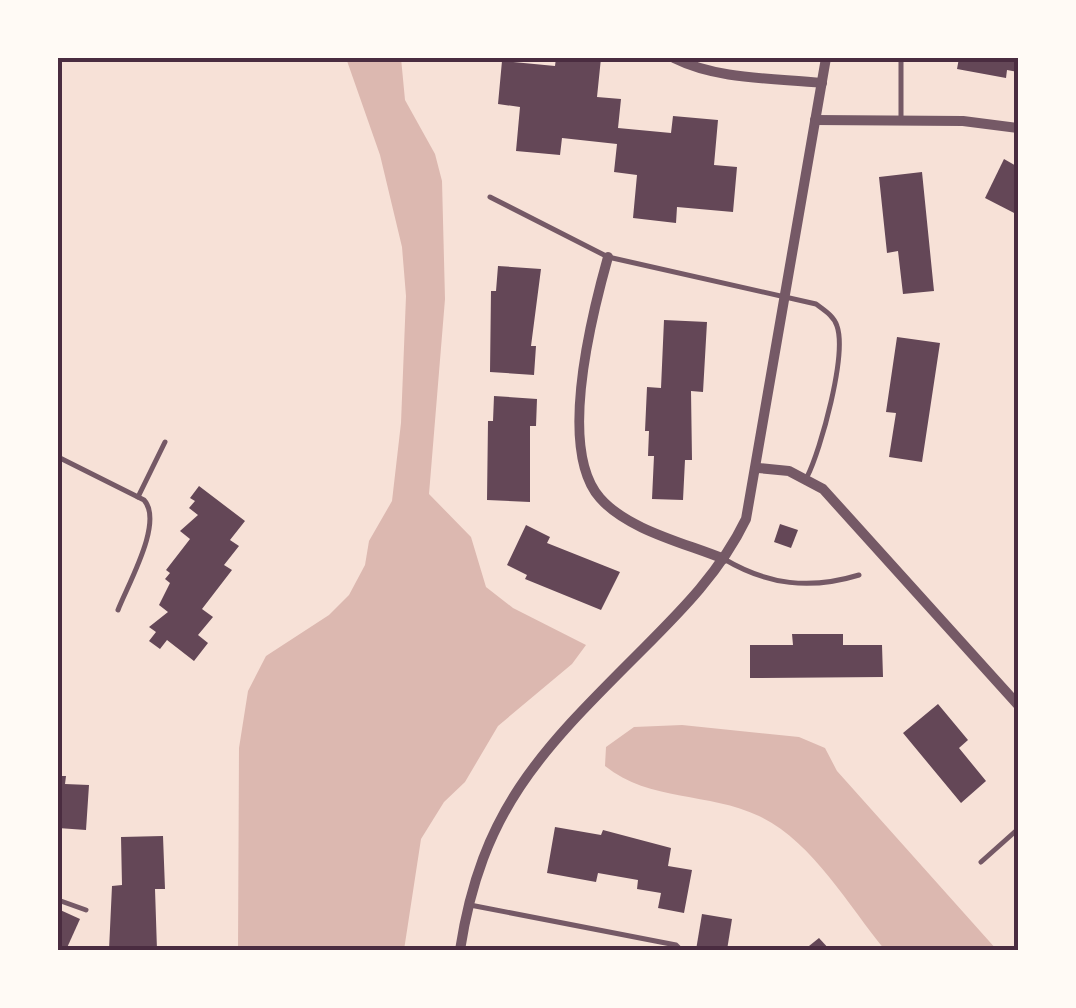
<svg xmlns="http://www.w3.org/2000/svg" width="1076" height="1008" viewBox="0 0 1076 1008" font-family="Figtree,sans-serif">
<rect width="100%" height="100%" fill="#f7e1d7"/>
<g fill="#dcb8b0">
<path d="M346 58H401L405 100 435 154 442 181 445 299 429 494 471 537 486 587 513 608 586 645 572 664 498 726 465 782 444 802 421 839 404 950H238L239 748 248 691 266 656 329 615 349 595 365 565 369 541 392 501 401 423 406 296 402 247 380 155Z"/>
<path d="M682 725 799 737 825 748 837 771 997 950H885C848 905 812 841 759 816 709 792 650 802 605 766L606 747 634 727Z"/>
</g>
<g fill="#644757">
<path d="M556 58H601L597 97 621 99 618 128 671 133 673 116 718 120 714 165 737 167 733 212 677 207 676 223 633 218 637 175 614 172 617 144 562 138 560 155 516 151 520 107 498 104 502 61 555 66Z"/>
<path d="M959 58H1018V72L1007 70 1006 78 957 69Z"/>
<path d="M1004 159 1018 167V215L985 198Z"/>
<path d="M922 172 934 291 903 294 898 251 887 253 879 177Z"/>
<path d="M498 266 541 269 531 346H536L534 375 490 372 491 291H496Z"/>
<path d="M664 320 707 322 703 392 691 391 692 460H685L683 500 652 499 654 456H648L649 431H645L647 387 661 388Z"/>
<path d="M897 337 940 343 922 462 889 457 896 413 886 412Z"/>
<path d="M494 396 537 399 536 426H530V502L487 500 488 421H493Z"/>
<path d="M199 486 245 521 230 540 239 546 224 565 232 570 202 609 213 617 198 635 208 643 194 661 167 640 160 649 149 641 156 632 149 627 168 612 159 605 170 583 165 579 170 573 166 570 190 539 180 531 198 515 189 508 195 501 190 498Z"/>
<path d="M780 524 798 530 791 548 774 542Z"/>
<path d="M526 525 550 537 547 543 620 572 601 610 525 579 527 575 507 565Z"/>
<path d="M792 634H843V645H882L883 677 750 678V645H793Z"/>
<path d="M938 704 968 740 959 748 986 781 961 803 903 733Z"/>
<path d="M58 776H66L65 784 89 785 86 830 58 828Z"/>
<path d="M555 827 601 835 603 830 671 848 668 866 692 870 684 913 658 908 661 893 637 889 638 880 598 873 596 882 547 873Z"/>
<path d="M163 836 165 889H155L157 950H109L112 886 122 885 121 837Z"/>
<path d="M58 909 80 919 66 950 58 946Z"/>
<path d="M702 914 732 919 727 950H696Z"/>
<path d="M819 938 830 950H804Z"/>
</g>
<g fill="none" stroke-linecap="round" stroke-linejoin="round">
<g stroke="#755966" stroke-width="5">
<path d="M901 118V58"/>
<path d="M490 197 608 257 816 304C824 310 834 316 837 326 847 355 821 449 807 477"/>
<path d="M58 457 144 500C164 522 128 584 118 610"/>
<path d="M138 497 165 442"/>
<path d="M724 559C768 585 810 590 859 575"/>
<path d="M981 862 1018 829"/>
<path d="M58 900 86 910"/>
<path d="M470 905 676 945 681 950"/>
</g>
<g stroke="#755966" stroke-width="10">
<path d="M674 58C718 80 773 78 822 83"/>
<path d="M815 120 963 121 1018 128"/>
<path d="M608 257C592 314 557 449 600 498 628 530 685 543 724 559"/>
<path d="M758 468 789 471 823 489 1018 705"/>
<path d="M460 950C482 807 543 749 642 650 682 610 721 571 746 519L826 58"/>
</g>
</g>
<rect width="1076" height="1008" fill="none" stroke="#fffaf5" stroke-width="120"/>
<rect x="60" y="60" width="956" height="888" fill="none" stroke="#4a2c40" stroke-width="4"/>
</svg>
